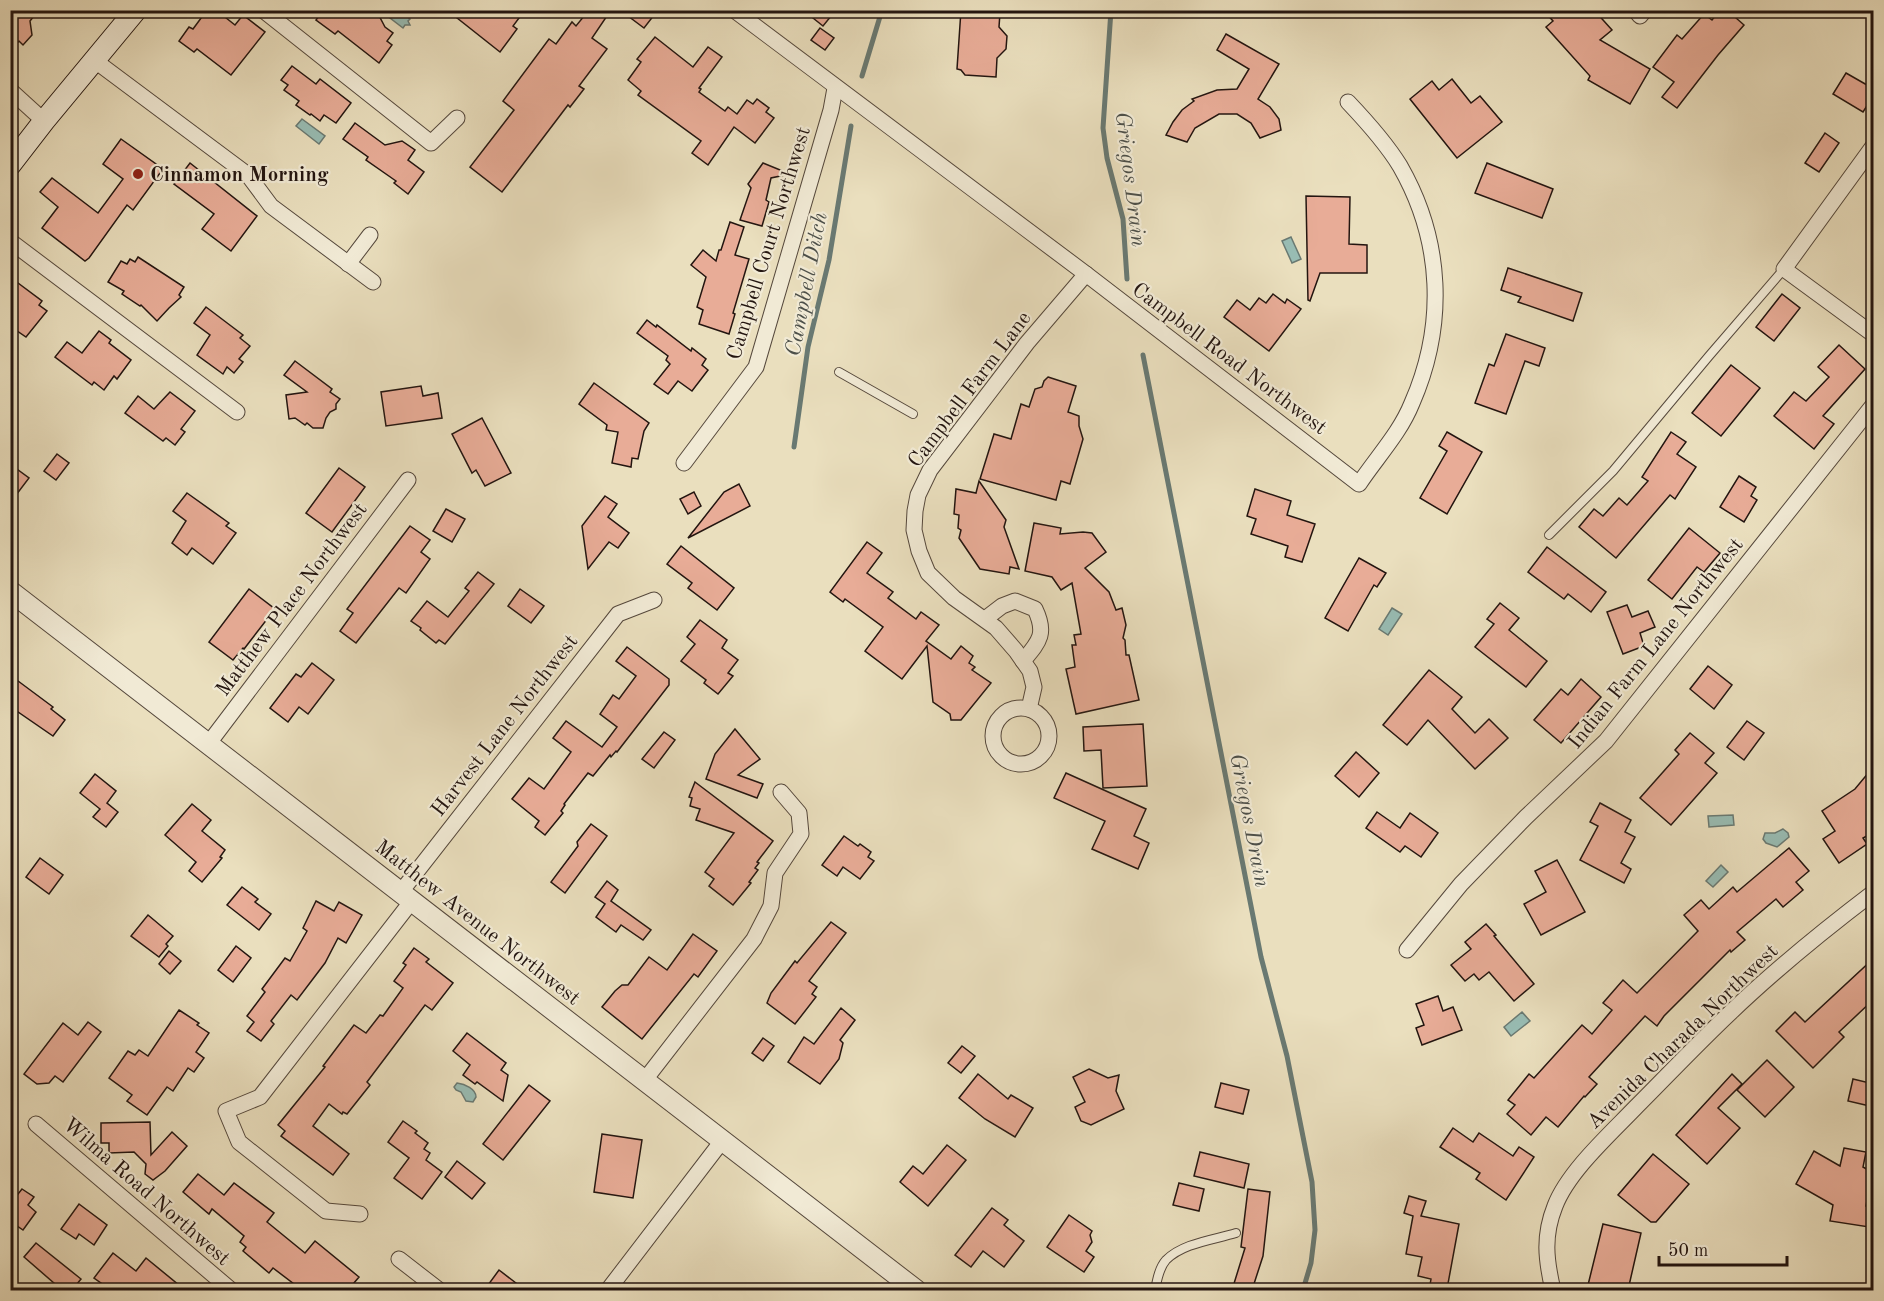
<svg xmlns="http://www.w3.org/2000/svg" width="1884" height="1301" viewBox="0 0 1884 1301" font-family="'Old Standard TT',serif">
<rect width="100%" height="100%" fill="#eadfbe"/>
<filter id="stains"><feTurbulence type="fractalNoise" baseFrequency=".00333" numOctaves="4"/><feColorMatrix values="0 0 0 0 .2 0 0 0 0 .09 0 0 0 0 .02 0 0 0 .5 -.17"/></filter>
<radialGradient id="worn" r=".72"><stop offset=".6" stop-color="#630" stop-opacity="0"/><stop offset="1" stop-color="#630" stop-opacity=".3"/></radialGradient>
<g fill="#98bcb3" stroke="#697972" stroke-width="1.5">
<path d="M390 10 400 11 410 19 408 21 410 25H405L403 28 390 18 391 16 389 12Z"/>
<path d="M302 119 325 136 319 144 296 126Z"/>
<path d="M1291 237 1301 259 1292 263 1282 241Z"/>
<path d="M1392 608 1402 614 1388 635 1379 629Z"/>
<path d="M1733 815 1734 825 1709 827 1708 816Z"/>
<path d="M1783 829 1788 833 1789 837 1777 847 1766 843 1763 839 1765 833H1775Z"/>
<path d="M1721 865 1728 872 1713 887 1706 881Z"/>
<path d="M1522 1012 1530 1021 1511 1036 1504 1027Z"/>
<path d="M457 1083C465 1084 476 1089 476 1097L473 1102 466 1101 461 1092 456 1090 454 1087Z"/>
</g>
<g fill="none" stroke-linecap="round" stroke-linejoin="round">
<g stroke="#697972" stroke-width="5">
<path d="M1111 10 1103 128 1107 158 1123 219 1127 279"/>
<path d="M862 76 882 10"/>
<path d="M1143 355 1261 957 1287 1056 1312 1182 1315 1230 1311 1263 1303 1290"/>
<path d="M794 447 808 347 829 260 851 126"/>
</g>
</g>
<g fill="#e8ac97" stroke="#231510" stroke-width="1.5">
<path d="M10 10H39L30 21 32 35 23 45 19 41 10 51Z"/>
<path d="M207 10H216L235 25 243 15 265 32 231 75 197 49 194 52 179 41 189 27 193 29Z"/>
<path d="M323 10H376L385 27 393 33 387 41 392 45 379 63 338 31 335 34 316 20Z"/>
<path d="M447 10H525L513 26 517 29 500 52Z"/>
<path d="M589 10H611L592 38 607 49 579 86 584 89 570 107 568 105 502 192 470 167 514 110 503 101 549 39 556 44 572 22 576 26Z"/>
<path d="M620 10H658L644 28Z"/>
<path d="M803 10H836L823 26Z"/>
<path d="M961 10 1000 13 999 27 1007 36 1006 49 997 58 996 77 965 75 961 70 957 69Z"/>
<path d="M1543 10H1594L1612 30 1600 40 1650 69 1630 104 1588 80 1590 76 1546 27 1553 21Z"/>
<path d="M1720 10H1727L1744 25 1718 55 1677 108 1662 97 1674 82 1653 67 1677 35 1682 39 1704 14 1712 20Z"/>
<path d="M820 28 834 38 825 50 811 40Z"/>
<path d="M1226 34 1279 64 1258 99 1270 107 1279 119 1281 130 1260 138 1251 123 1237 114H1219L1195 128 1187 142 1166 135 1173 122 1182 110 1194 101 1192 99 1217 90 1237 89 1249 69 1217 50Z"/>
<path d="M655 37 693 67 708 47 722 57 699 88 701 89 699 92 725 111 728 107 737 114 747 100 753 104 757 99 769 108 766 112 774 118 755 143 734 127 708 165 692 153 701 141 638 95 641 91 628 80 641 62 637 59Z"/>
<path d="M292 66 316 84 320 79 351 103 336 123 324 115 320 121 311 114 310 115 296 105 299 101 284 90 288 85 281 80Z"/>
<path d="M1846 73 1874 89V95L1863 112 1833 94Z"/>
<path d="M1452 79 1471 103 1480 96 1502 122 1457 158 1410 99 1432 81 1439 90Z"/>
<path d="M355 123 385 145 402 141 415 150 408 160 424 172 408 194 394 183 396 181 366 160 368 157 343 139Z"/>
<path d="M1825 133 1839 143 1819 172 1805 163Z"/>
<path d="M121 139 163 169 133 210 127 205 89 258 85 261 42 228 58 207 40 192 52 178 98 213 123 179 103 164Z"/>
<path d="M190 163 257 216 231 251 202 229 214 214 174 184Z"/>
<path d="M763 163 790 174 771 178 766 200 769 202 762 226 740 220 751 188 748 184Z"/>
<path d="M1487 163 1553 189 1542 218 1475 193Z"/>
<path d="M1306 196 1350 197 1349 244 1367 245V273H1320L1310 301 1308 300Z"/>
<path d="M730 222 744 227 735 255 749 259 733 313 735 314 729 334 699 324 703 310 697 307 706 277 691 265 703 250 716 261 719 250H721Z"/>
<path d="M138 257 184 287 179 295 181 297 169 308 157 321 141 305 140 306 122 294 124 291 108 282 121 261 127 264 130 259 135 262Z"/>
<path d="M1508 268 1582 293 1573 321 1518 302 1521 297 1501 290Z"/>
<path d="M10 277 42 301 39 305 47 311 26 337 10 326Z"/>
<path d="M1273 294 1285 303 1287 299 1301 309 1269 351 1224 317 1237 300 1250 310 1259 298 1266 303Z"/>
<path d="M1782 294 1800 308 1774 341 1756 327Z"/>
<path d="M206 307 243 335 240 338 250 346 239 359 243 362 234 373 227 367 223 374 197 355 210 335 194 323Z"/>
<path d="M647 320 656 327 657 325 691 351 692 348 706 359 702 365 708 370 692 391 678 381 668 394 654 384 670 364 666 360 668 356 637 333Z"/>
<path d="M99 331 111 340 109 343 131 360 117 379 114 376 104 390 94 382 92 385 55 357 67 342 82 353Z"/>
<path d="M1506 334 1545 348 1539 366 1525 361 1506 414 1475 403 1489 364 1494 366Z"/>
<path d="M1839 345 1865 369 1823 416 1834 424 1814 449 1774 416 1794 392 1806 401 1829 377 1818 367Z"/>
<path d="M295 361 332 389 330 392 340 399 336 404V409L330 412 326 418 323 428H313L307 423 305 425 295 418 289 419 286 395 307 392 284 375Z"/>
<path d="M1731 365 1760 388 1721 436 1692 413Z"/>
<path d="M1048 377 1076 386 1068 412 1079 416V426L1083 439 1070 484 1061 481 1056 500 980 479 994 434 1011 439 1021 404 1029 407 1035 389 1042 387 1044 381Z"/>
<path d="M594 383 649 423 644 431 638 459 632 458 631 467 612 463 618 432 606 430 607 425 579 404Z"/>
<path d="M421 386 423 396 438 393 442 418 386 426 381 392Z"/>
<path d="M170 392 195 411 181 429 185 432 175 445 166 438 163 441 125 413 138 396 154 409Z"/>
<path d="M482 418 511 473 485 486 476 470 472 473 452 434Z"/>
<path d="M1447 432 1482 452 1447 514 1420 498 1447 451 1439 446Z"/>
<path d="M1671 432 1686 442 1677 454 1696 467 1675 499 1670 495 1616 558 1579 527 1594 509 1603 516 1619 498 1627 505 1648 481 1642 477Z"/>
<path d="M57 454 69 463 56 480 44 471Z"/>
<path d="M10 464 29 478 10 503Z"/>
<path d="M339 468 365 487 332 532 306 513Z"/>
<path d="M1739 476 1756 487 1751 496 1757 500 1744 522 1720 507Z"/>
<path d="M979 481 1006 520 1004 527 1019 569 1010 567 1009 574 980 569 959 538 961 530 958 528 959 515 954 514 956 489 976 493Z"/>
<path d="M739 484 750 506 688 538 724 492Z"/>
<path d="M1255 489 1291 501 1287 515 1315 524 1302 562 1285 557 1288 546 1251 534 1256 519 1247 516Z"/>
<path d="M694 492 701 506 688 514 680 499Z"/>
<path d="M187 493 229 523 226 526 236 533 213 564 192 548 187 555 172 543 186 521 173 511Z"/>
<path d="M605 496 617 504 608 517 629 533 618 548 609 542 588 569 582 526Z"/>
<path d="M446 509 465 519 452 542 433 531Z"/>
<path d="M1034 523 1061 528 1060 534 1083 532 1092 533 1106 552 1085 568 1109 592 1116 610 1122 608 1126 625 1123 638 1125 640 1126 655H1129L1139 700 1076 714 1066 669 1075 667 1072 645H1076L1074 635 1081 634 1072 583 1061 590 1052 577 1025 571Z"/>
<path d="M410 526 430 540 421 552 430 559 406 593 399 588 356 643 340 631 353 613 347 609Z"/>
<path d="M1689 528 1720 553 1704 572 1697 567 1672 599 1648 580Z"/>
<path d="M867 542 882 553 867 573 893 592 888 598 916 619 921 612 939 625 926 641 951 659 961 646 973 656 969 663 975 667 972 670 991 683 961 720H951L950 714 933 702 927 646 902 679 865 651 883 627 845 599 843 602 830 592Z"/>
<path d="M681 546 734 588 717 610 688 588 692 583 667 564Z"/>
<path d="M1547 547 1606 592 1591 612 1568 594 1564 599 1528 572Z"/>
<path d="M1359 558 1386 573 1377 587 1374 585 1348 631 1325 618Z"/>
<path d="M478 572 494 584 445 644 439 640 436 643 420 630 421 628 411 621 427 601 448 617 469 591 465 588Z"/>
<path d="M249 589 275 609 244 649 243 648 233 660 209 642Z"/>
<path d="M520 589 544 606 531 623 508 606Z"/>
<path d="M1500 603 1519 618 1509 630 1547 661 1526 687 1475 647 1494 624 1487 619Z"/>
<path d="M1627 605 1632 617 1648 611 1655 627 1640 633 1644 646 1623 654 1607 612Z"/>
<path d="M700 620 727 640 722 648 738 660 728 673 733 676 718 694 704 683 706 680 681 661 695 644 687 637Z"/>
<path d="M627 647 669 679V685L617 752 616 751 611 757 610 755 593 776 588 773 564 804 565 805 561 811 563 813 545 835 535 827 539 821 512 799 529 778 544 789 571 752 553 738 566 721 602 747 617 727 600 714 613 695 619 699 636 676 616 661Z"/>
<path d="M312 663 334 680 308 714 299 707 288 722 270 708 296 674 301 677Z"/>
<path d="M1708 666 1732 685 1714 709 1690 689Z"/>
<path d="M1429 670 1462 697 1452 709 1475 733 1489 719 1508 738 1475 769 1428 720 1407 745 1383 725Z"/>
<path d="M10 675 53 707 51 709 65 720 53 736 18 712 10 722Z"/>
<path d="M1581 679 1601 697 1561 743 1534 720 1561 689 1568 695Z"/>
<path d="M1747 721 1764 733 1744 760 1727 747Z"/>
<path d="M1143 724 1147 786 1103 788 1101 750 1084 751 1083 727Z"/>
<path d="M735 729 760 759 738 775 763 784 757 798 706 779 715 754Z"/>
<path d="M664 732 675 740 654 768 642 759Z"/>
<path d="M1690 733 1714 753 1705 763 1717 773 1671 825 1640 798 1679 754 1675 750Z"/>
<path d="M1356 752 1379 773 1359 797 1335 776Z"/>
<path d="M1874 766V832L1863 838 1867 844 1839 863 1823 839 1835 831 1822 811 1855 789Z"/>
<path d="M1066 773 1146 809 1134 836 1149 843 1138 869 1092 849 1105 821 1054 798Z"/>
<path d="M95 774 116 791 107 803 118 812 106 827 93 817 100 809 80 793Z"/>
<path d="M695 782 773 841 757 862 759 863 755 868 758 870 749 882 751 883 733 905 709 886 714 879 705 872 734 833 696 820 700 809 690 806 692 798 689 797Z"/>
<path d="M1600 803 1631 820 1625 832 1635 837 1621 863 1631 869 1624 883 1580 860 1598 826 1590 822Z"/>
<path d="M192 804 211 820 202 831 225 850 220 857 222 858 202 882 189 871 196 862 165 835Z"/>
<path d="M1377 812 1400 828 1410 813 1438 833 1421 857 1405 846 1400 852 1366 828Z"/>
<path d="M591 824 607 836 565 893 551 882 578 846 577 842Z"/>
<path d="M844 836 858 846 860 844 871 852 868 857 874 861 860 879 843 867 837 876 822 865Z"/>
<path d="M1789 848 1809 871 1796 882 1803 890 1783 907 1776 899 1737 932 1745 940 1731 952 1730 950 1664 1016 1657 1026 1645 1016 1589 1077 1597 1084 1585 1097 1584 1096 1558 1127 1546 1117 1531 1135 1507 1114 1515 1105 1508 1100 1529 1074 1534 1078 1582 1025 1592 1034 1612 1010 1603 1003 1623 980 1637 993 1698 931 1684 915 1701 900 1709 909 1733 887 1737 892Z"/>
<path d="M40 858 63 875 49 894 26 877Z"/>
<path d="M1557 860 1585 912 1541 935 1524 904 1546 892 1535 871Z"/>
<path d="M607 881 618 890 611 901 651 930 643 940 621 925 616 932 596 917 605 904 595 897Z"/>
<path d="M242 887 258 899 255 902 271 914 259 930 227 905Z"/>
<path d="M316 901 334 911 339 902 362 915 346 943 338 938 325 963 297 1000 291 995 271 1021 274 1024 261 1041 247 1031 254 1022 247 1016 265 992 262 989 285 958 290 961 307 931 303 928Z"/>
<path d="M148 915 173 936 166 944 168 946 159 957 131 936Z"/>
<path d="M831 922 846 933 809 981 817 987 812 994 816 997 795 1024 767 1003 771 993 795 961 797 963Z"/>
<path d="M1486 924 1496 935 1494 936 1534 984 1514 1001 1489 972 1479 980 1474 974 1465 981 1451 965 1471 949 1465 942Z"/>
<path d="M693 934 717 951 698 977 694 974 642 1039 602 1007 615 991 622 985H628L649 957 667 970Z"/>
<path d="M236 946 251 958 233 982 218 970Z"/>
<path d="M414 948 429 959 426 962 453 983 432 1010 425 1005 367 1082 370 1085 347 1114 343 1112 342 1114 329 1104 313 1126 349 1154 333 1175 281 1136 285 1131 278 1125 325 1067 323 1066 354 1025 366 1033 380 1015 383 1016 403 988 394 981 406 965 403 963Z"/>
<path d="M169 951 181 961 170 974 159 964Z"/>
<path d="M1874 958V999L1839 1032 1844 1037 1813 1068 1776 1031 1795 1012 1805 1022Z"/>
<path d="M1438 996 1443 1011 1453 1007 1462 1030 1422 1045 1416 1028 1424 1025 1416 1004Z"/>
<path d="M841 1008 855 1020 840 1040 843 1043 839 1059 820 1084 788 1062 804 1037 814 1044Z"/>
<path d="M179 1010 199 1023 197 1025 209 1033 196 1052 204 1058 194 1072 188 1068 173 1091 167 1087 147 1115 127 1101 132 1095 109 1078 128 1051 135 1055 139 1050 148 1056Z"/>
<path d="M88 1022 101 1032 63 1082 55 1076 49 1083 37 1084 24 1074 63 1023 78 1035Z"/>
<path d="M467 1033 506 1063 501 1070 508 1075 503 1101 477 1082 475 1084 463 1075 470 1065 453 1051Z"/>
<path d="M763 1038 774 1046 763 1061 752 1053Z"/>
<path d="M962 1046 975 1056 961 1073 948 1063Z"/>
<path d="M1767 1060 1794 1087 1765 1117 1737 1090Z"/>
<path d="M1089 1069 1108 1078 1119 1075 1116 1091 1124 1109 1091 1125 1081 1121 1075 1107 1085 1102 1073 1077Z"/>
<path d="M978 1074 1008 1099 1011 1095 1033 1108 1015 1137 985 1119 959 1098Z"/>
<path d="M1732 1074 1742 1084 1718 1108 1740 1128 1707 1164 1676 1135Z"/>
<path d="M1853 1079 1874 1084V1107L1848 1101Z"/>
<path d="M1221 1083 1249 1090 1243 1114 1215 1107Z"/>
<path d="M529 1085 550 1101 503 1160 483 1144Z"/>
<path d="M403 1121 417 1131 415 1133 428 1143 424 1149 430 1153 426 1160 442 1172 422 1199 394 1178 409 1158 388 1142Z"/>
<path d="M150 1122 151 1155 172 1132 187 1146 165 1171 153 1180 145 1174 146 1164 134 1152 109 1153V1143H101V1123Z"/>
<path d="M1453 1128 1473 1142 1479 1133 1513 1156 1519 1147 1534 1157 1506 1200 1476 1179 1480 1173 1440 1147Z"/>
<path d="M602 1134 642 1140 633 1198 594 1192Z"/>
<path d="M947 1145 966 1160 928 1206 900 1182 913 1166 923 1174Z"/>
<path d="M1844 1148 1866 1152 1863 1167 1872 1172 1866 1206 1872 1209 1869 1227 1830 1221 1833 1205 1796 1184 1814 1151 1840 1166Z"/>
<path d="M1200 1152 1249 1164 1244 1188 1194 1176Z"/>
<path d="M1653 1154 1689 1184 1656 1222H1651L1618 1195Z"/>
<path d="M457 1161 485 1183 472 1199 445 1177Z"/>
<path d="M198 1174 224 1195 234 1183 274 1213 267 1222 305 1253 315 1241 359 1277 348 1290H302L273 1268 269 1273 243 1251 246 1247 240 1242 244 1236 212 1209 209 1214 183 1192Z"/>
<path d="M1179 1183 1204 1189 1199 1211 1173 1205Z"/>
<path d="M22 1189 34 1197 28 1205 36 1212 23 1230 10 1221V1204Z"/>
<path d="M1248 1189 1270 1192 1263 1256 1252 1290H1232L1245 1248 1241 1247Z"/>
<path d="M1409 1196 1426 1201 1421 1216 1459 1224 1447 1289 1430 1285 1431 1279 1418 1276 1422 1257 1406 1254 1413 1216 1404 1213Z"/>
<path d="M79 1204 107 1225 94 1245 79 1234 76 1239 61 1229Z"/>
<path d="M992 1208 1008 1220 1004 1225 1024 1241 1004 1267 983 1251 971 1267 955 1255Z"/>
<path d="M1069 1215 1092 1231 1090 1235 1092 1242 1086 1251 1094 1257 1084 1272 1047 1247Z"/>
<path d="M1603 1224 1641 1233 1628 1290H1610L1588 1285Z"/>
<path d="M36 1243 81 1279 72 1290H62L24 1257Z"/>
<path d="M113 1253 136 1271 146 1258 185 1290H111L94 1278Z"/>
<path d="M499 1270 525 1290H495L488 1285Z"/>
</g>
<g fill="none" stroke-linecap="round" stroke-linejoin="round">
<defs>
<g id="service">
<path d="M839 372 913 414"/>
<path d="M1549 535 1613 471 1709 356 1784 269"/>
<path d="M1155 1290C1157 1280 1159 1268 1166 1260 1183 1243 1213 1240 1236 1233"/>
</g>
<g id="minor">
<path d="M263 10 431 143 457 118"/>
<path d="M734 10 1086 274 1359 484C1377 457 1400 433 1412 403 1446 325 1443 241 1400 166 1386 143 1367 122 1348 102"/>
<path d="M1635 10 1640 16 1645 10"/>
<path d="M94 60 248 175 271 206 373 282"/>
<path d="M10 90 44 121"/>
<path d="M1874 145 1784 269 1874 335"/>
<path d="M10 241 237 412"/>
<path d="M348 264 370 235"/>
<path d="M684 463 756 367 831 110 835 88"/>
<path d="M985 619 1002 606 1015 601 1035 609C1047 634 1039 642 1023 661"/>
<circle cx="1021" cy="736" r="28"/>
<path d="M1029 709 1034 687 1030 671 1016 651 996 628 954 598 928 573 919 551 914 530 915 511 918 495 930 470 1027 343 1086 274"/>
<path d="M209 743 408 480"/>
<path d="M400 893 618 614 654 600"/>
<path d="M1407 950 1461 884 1526 817 1606 741 1874 404"/>
<path d="M644 1081 754 939 771 906 775 873 801 834 799 813 781 792"/>
<path d="M36 1124 231 1290"/>
<path d="M360 1214 326 1211 239 1142 226 1111 260 1097 411 902"/>
<path d="M399 1259 439 1290"/>
<path d="M608 1290 722 1141"/>
<path d="M1553 1290C1546 1260 1543 1236 1555 1206 1568 1172 1609 1135 1635 1108 1667 1076 1698 1043 1731 1012 1776 969 1824 930 1874 892"/>
</g>
<path id="tertiary" d="M10 591 916 1290"/>
<path id="secondary" d="M10 165 44 121 136 10"/>
</defs>
<use href="#service" stroke="#55483c" stroke-width="10"/>
<use href="#minor" stroke="#55483c" stroke-width="17"/>
<use href="#tertiary" stroke="#55483c" stroke-width="22"/>
<use href="#secondary" stroke="#231510" stroke-width="23"/>
<use href="#service" stroke="#f1ead5" stroke-width="8"/>
<use href="#minor" stroke="#f1ead5" stroke-width="15"/>
<use href="#tertiary" stroke="#f1ead5" stroke-width="20"/>
<use href="#secondary" stroke="#f1ead5" stroke-width="21"/>
</g>
<circle fill="#8f2418" stroke="#f1ead5" stroke-width="2" cx="138" cy="174" r="6"/>
<g text-anchor="middle" stroke-width="4.5" stroke-linejoin="round" paint-order="stroke">
<g font-size="21" font-weight="bold" fill="#231510" stroke="#f1ead5" text-anchor="start">
<text x="150" y="181">Cinnamon Morning</text>
</g>
<g font-size="21" fill="#231510" stroke="#f1ead5">
<text transform="translate(768 243) rotate(-73)" y="7">Campbell Court Northwest</text>
<text transform="translate(1230 358) rotate(37)" y="7">Campbell Road Northwest</text>
<text transform="translate(969 389) rotate(-53)" y="7">Campbell Farm Lane</text>
<text transform="translate(291 599) rotate(-53)" y="7">Matthew Place Northwest</text>
<text transform="translate(1655 643) rotate(-51)" y="7">Indian Farm Lane Northwest</text>
<text transform="translate(504 725) rotate(-52)" y="7">Harvest Lane Northwest</text>
<text transform="translate(478 922) rotate(38)" y="7">Matthew Avenue Northwest</text>
<text transform="translate(1682 1036) rotate(-44)" y="7">Avenida Charada Northwest</text>
<text transform="translate(147 1191) rotate(41)" y="7">Wilma Road Northwest</text>
</g>
<g font-size="22" font-style="italic" fill="#4c4f49" stroke="#f1ead5">
<text transform="translate(1132 179) rotate(83)" y="8">Griegos Drain</text>
<text transform="translate(805 284) rotate(-79)" y="8">Campbell Ditch</text>
<text transform="translate(1251 820) rotate(79)" y="8">Griegos Drain</text>
</g>
</g>
<rect width="1884" height="1301" fill="none" stroke="#eadfbe" stroke-width="36"/>
<rect x="12" y="12" width="1860" height="1277" fill="none" stroke="#231510" stroke-width="3"/>
<rect x="18" y="18" width="1848" height="1265" fill="none" stroke="#231510" stroke-width="1.5"/>
<path d="M1659 1256v9h128v-9" fill="none" stroke="#231510" stroke-width="3"/>
<text x="1668" y="1256" font-size="18" fill="#231510" stroke="#f1ead5" stroke-width="4.5" paint-order="stroke">50 m</text>
<rect width="100%" height="100%" filter="url(#stains)"/>
<rect width="100%" height="100%" fill="url(#worn)"/>
</svg>
